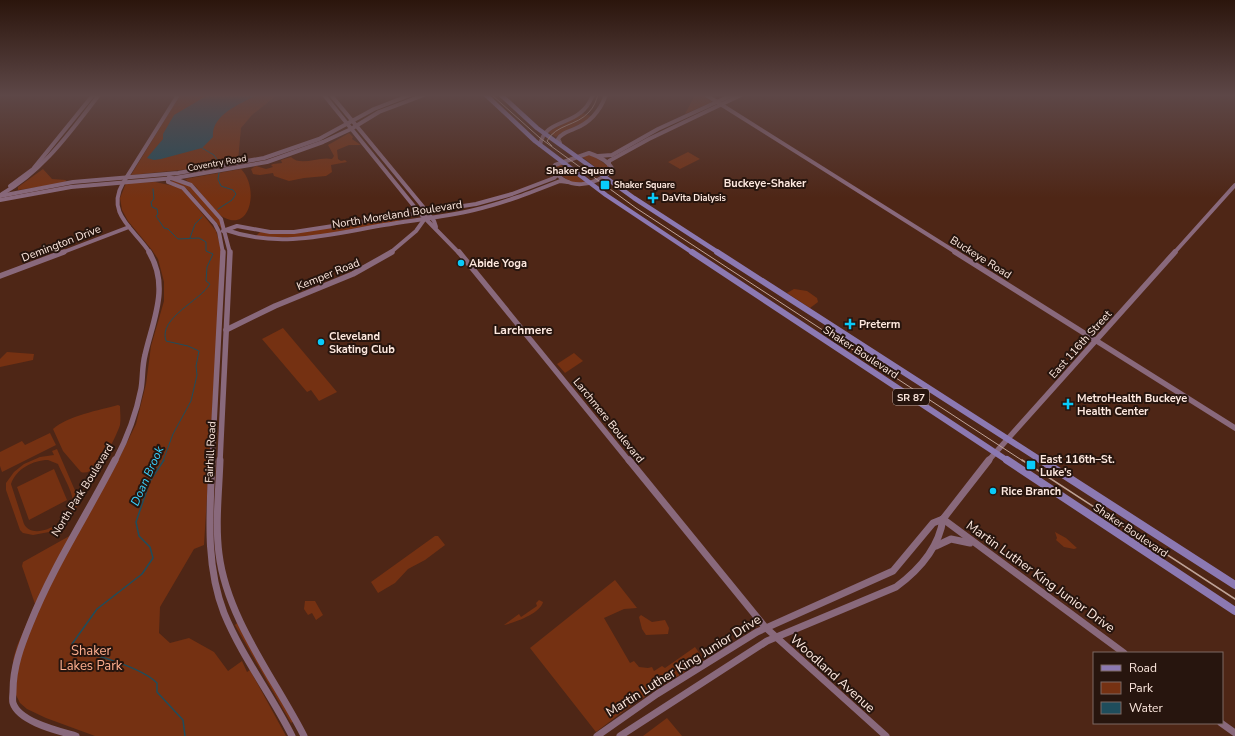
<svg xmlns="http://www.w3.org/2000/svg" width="1235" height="736" viewBox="0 0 1235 736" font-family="'Nunito Sans',sans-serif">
<rect width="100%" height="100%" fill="#4e2616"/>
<g fill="#753112" fill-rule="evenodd">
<path d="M180 95H277L252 115 241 128 238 161 200 168 131 175Z"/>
<path d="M695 95H703L712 102 685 114Z"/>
<path d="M583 113 591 116 589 120 561 133 556 137 548 132Z"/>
<path d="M349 133 353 137 352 139 361 145H349L337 150 338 159 341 161 345 160 347 162 331 165 332 172 326 176 304 178 289 181 274 176 273 173 260 175 253 174 251 169 256 166 266 169 273 167 271 165 273 164 282 163 281 160 291 157C301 167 318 156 332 159L334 156 328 145Z"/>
<path d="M688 152 700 159 680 169 668 162Z"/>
<path d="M586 154 595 157 609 167 610 171 605 174 581 156Z"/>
<path d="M560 164 585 182 571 183 555 170V167Z"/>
<path d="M43 169 52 179 66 180 65 183 18 190V187Z"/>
<path d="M241 169C259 187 251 231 225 218 215 214 203 195 195 186 192 183 188 182 185 179Z"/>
<path d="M174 180 188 184 220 219 222 229 187 189 171 182Z"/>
<path d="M155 182 179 187 186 193 216 231 222 252 204 545 194 549 160 607 159 633 170 643 189 638 214 652 228 671 242 661 247 672 250 670 286 736H95L46 718 27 709 20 703 13 689V660L17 646 35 604 22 566 23 562 73 534 113 471 136 424 146 384 151 346 164 301V282L158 259 152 250 128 221 122 210 120 198 126 183Z"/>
<path d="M397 218 399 219 398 222C351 229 303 242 256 236L260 232 271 233Z"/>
<path d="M794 289 807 291 817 298 818 302 810 308 787 293Z"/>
<path d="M283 328 337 392 319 401 311 390 307 392 262 339Z"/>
<path d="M7 352 34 354 33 360 0 367V359Z"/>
<path d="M574 353 583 361 565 373 557 364Z"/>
<path d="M118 405 120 406C120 412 121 419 120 425 116 437 97 478 81 472L63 451 53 429C67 416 100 410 118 405Z"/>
<path d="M50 433 56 445 2 472 0 466V452L22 441 25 445Z"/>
<path d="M57 449 80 502 67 521 49 532 33 535 23 533 20 530 6 490V483L14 472 24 464 40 457 54 455 52 451ZM48 460 58 464C62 474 73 492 73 502 74 520 34 543 24 524L11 484C16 469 33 460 48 460Z"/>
<path d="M54 469 67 500 29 520 17 487Z"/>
<path d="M1055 532 1066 538 1077 548 1074 549 1064 547 1056 540 1057 538Z"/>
<path d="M435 536H438L445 545 425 560 408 569 395 583 378 593 371 582Z"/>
<path d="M615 580 637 608 624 609 604 618 630 663 634 661 639 667 648 668 652 667 654 671 662 666 665 668 695 647 704 660 633 704 596 732 530 648Z"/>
<path d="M539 600 543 602C541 613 514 623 504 625L519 614 521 617 537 606 536 603Z"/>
<path d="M305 601H315L323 615 316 620 312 613 308 615 304 609Z"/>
<path d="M641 615 652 622 665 620 669 628 668 634 646 635 642 629 639 617Z"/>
<path d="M237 623 294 721 291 723 235 625Z"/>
<path d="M667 718 682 736H643Z"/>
</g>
<path fill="#1f4d5c" d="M208 95H257C240 104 211 115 213 137L202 148 161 159 154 160 147 158 163 139V134L174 115Z"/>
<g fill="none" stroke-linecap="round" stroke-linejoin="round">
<g stroke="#1f4d5c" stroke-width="1">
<path d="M202 148 214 155 220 164"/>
<path d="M153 189 154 199 151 202 152 207 157 209 158 214 156 216 164 228 168 229 178 239 199 238 206 242V251L213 254 207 267 206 281 210 284C200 301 158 318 166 341L188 346 199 351 196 366 197 375 191 401 173 434 163 461"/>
<path d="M218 209 232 200 236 194 233 190 221 186 218 179 219 173"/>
<path d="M190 238 195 224 202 217"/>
</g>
<path stroke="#1f4d5c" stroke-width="1.5" d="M164 460 150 481 136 522 139 536 150 547 153 558 142 574 97 609 72 644 77 651C98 655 142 668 157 683V692L183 720 185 736"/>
<g stroke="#89697c" stroke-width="4">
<path d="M324 95 417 210 459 253"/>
<path d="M331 95 424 208 434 221 436 227"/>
<path d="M706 95 957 253"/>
<path d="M560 143 558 139C562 133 567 132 574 129 590 123 600 111 606 95"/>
<path d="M540 145C544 123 565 125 580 113 587 108 590 102 593 95"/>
<path d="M589 153C598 156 609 162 613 170 594 186 568 192 553 169L555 165Z"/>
<path d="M598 156 612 155 658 129 732 95"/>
<path d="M609 165V161L649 139 741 95"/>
<path d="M169 177 191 185 221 219 230 253"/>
<path d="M168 179V182L183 188 215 224 219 232 223 253"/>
<path d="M10 186 33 169 93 95"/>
<path d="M2 194C44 170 70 132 99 95"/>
<path d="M0 196 73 182 178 173 264 158 319 139 374 109 410 95"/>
<path d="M0 200 71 187 175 178 267 162 323 142 351 129 379 112 424 95"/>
<path d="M226 230C279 249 331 234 384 225 414 220 444 217 474 210 504 203 532 192 560 181L568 182"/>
<path d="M223 231 237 226 270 232H294L476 204 512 194 554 178 557 175 555 172"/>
<path d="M61 253 129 227"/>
<path d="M150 253C135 229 105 214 123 183L178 95"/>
<path d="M390 253 416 231 426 217"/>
<path d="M1174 253 1235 185"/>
</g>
<g stroke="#89697c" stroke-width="5.5">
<path d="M459 252 629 461"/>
<path d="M955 252 1235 428"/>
<path d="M0 276 64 252"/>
<path d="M226 330 275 306 353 274 392 252"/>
<path d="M115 461C127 438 136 415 141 389 143 378 142 366 145 355 153 320 170 287 149 252"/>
<path d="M212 461 223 252"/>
<path d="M220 461 230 252"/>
<path d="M988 461 1175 252"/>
</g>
<g stroke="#89697c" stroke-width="7">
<path d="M212 460C210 512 205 564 224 613 242 657 271 694 292 736"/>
<path d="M220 460C219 491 215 523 219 554 227 619 275 679 304 736"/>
<path d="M629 460 765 627 886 736"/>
<path d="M943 519 989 460"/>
<path d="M943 519 1124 653"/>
<path d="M936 546 951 539 970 543"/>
<path d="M1221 723 1235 733"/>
<path d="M76 736C59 731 19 722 13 703 12 700 13 694 13 691 13 667 21 646 30 624 53 566 87 515 115 460"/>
<path d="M597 736 657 694 757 632 893 571 933 523 943 519"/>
<path d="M620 736 767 641 896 587C919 570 939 548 943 519"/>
</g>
<g stroke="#8c79b2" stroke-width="4.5">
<path d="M486 95 535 141 606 195 693 253"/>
<path d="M501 95 537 128 634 198 719 253"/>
</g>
<g stroke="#8c79b2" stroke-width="6">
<path d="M692 252 1008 461"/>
<path d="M717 252 1042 461"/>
</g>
<g stroke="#8c79b2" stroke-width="8">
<path d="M1007 460 1235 611"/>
<path d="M1041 460 1235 585"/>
</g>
<g stroke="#bea297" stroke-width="1">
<path d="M492 95 540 138 636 208 1023 461"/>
<path d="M552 146 547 141C556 124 577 126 589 112 594 107 596 101 598 95"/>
</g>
<path stroke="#bea297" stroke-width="1.5" d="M1022 460 1235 599"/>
</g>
<linearGradient id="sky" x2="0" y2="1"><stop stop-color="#2b150c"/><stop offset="0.48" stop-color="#5d4747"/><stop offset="1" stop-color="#5d4747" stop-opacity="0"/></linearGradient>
<rect width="1235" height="198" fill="url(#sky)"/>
<g fill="#09cbfa" stroke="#27150e" stroke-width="1.5">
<rect x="600" y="180" width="10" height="10" rx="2"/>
<path d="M651 192h4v4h4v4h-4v4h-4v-4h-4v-4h4z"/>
<circle cx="461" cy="263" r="4"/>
<path d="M848 318h4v4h4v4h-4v4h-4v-4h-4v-4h4z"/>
<circle cx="321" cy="342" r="4"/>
<path d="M1066 398h4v4h4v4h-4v4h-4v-4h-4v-4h4z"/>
<rect x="1026" y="460" width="10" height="10" rx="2"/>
<circle cx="993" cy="491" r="4"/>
</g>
<g text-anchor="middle" stroke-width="4" stroke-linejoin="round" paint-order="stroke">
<g font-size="9" fill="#fde8df" stroke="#27150e">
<text transform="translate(217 163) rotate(-10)" y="3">Coventry Road</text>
</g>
<g font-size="9" font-weight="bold" fill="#fde8df" stroke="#27150e" text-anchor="start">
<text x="614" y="188">Shaker Square</text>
<text x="662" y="201">DaVita Dialysis</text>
</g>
<g font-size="10" font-weight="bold" fill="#fde8df" stroke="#27150e">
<text x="580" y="174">Shaker Square</text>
</g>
<rect fill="#27150e" stroke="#bda9a0" stroke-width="1" x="893" y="389" width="36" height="16" rx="3"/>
<g font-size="10" font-weight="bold" fill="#fde8df">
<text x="911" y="401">SR 87</text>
</g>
<g font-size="11" font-weight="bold" fill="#fde8df" stroke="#27150e">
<text x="765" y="187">Buckeye-Shaker</text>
</g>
<g font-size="11" fill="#fde8df" stroke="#27150e">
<text transform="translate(397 214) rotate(-9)" y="4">North Moreland Boulevard</text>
<text transform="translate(61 243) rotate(-21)" y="4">Demington Drive</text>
<text transform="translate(981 257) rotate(32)" y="4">Buckeye Road</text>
<text transform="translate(328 274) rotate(-22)" y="4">Kemper Road</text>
<text transform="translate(1080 344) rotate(-48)" y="4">East 116th Street</text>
<text transform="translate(861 352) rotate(33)" y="4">Shaker Boulevard</text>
<text transform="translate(609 420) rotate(51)" y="4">Larchmere Boulevard</text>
<text transform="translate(210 452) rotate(-87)" y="4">Fairhill Road</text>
<text transform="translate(82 490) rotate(-58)" y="4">North Park Boulevard</text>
<text transform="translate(1131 530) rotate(34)" y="4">Shaker Boulevard</text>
</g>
<g font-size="11" font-weight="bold" fill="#fde8df" stroke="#27150e" text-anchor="start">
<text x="469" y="267">Abide Yoga</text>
<text x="859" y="328">Preterm</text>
<text x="329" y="340">Cleveland<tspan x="329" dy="13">Skating Club</tspan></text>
<text x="1077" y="402">MetroHealth Buckeye<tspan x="1077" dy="13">Health Center</tspan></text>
<text x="1040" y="463">East 116th–St.<tspan x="1040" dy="13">Luke’s</tspan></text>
<text x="1001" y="495">Rice Branch</text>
</g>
<g font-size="12" font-weight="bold" fill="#fde8df" stroke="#27150e">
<text x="523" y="334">Larchmere</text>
</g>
<g font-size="12" font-style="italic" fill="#39d1fd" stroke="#27150e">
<text transform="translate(147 476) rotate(-66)" y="4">Doan Brook</text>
</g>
<g font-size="13" fill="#fde8df" stroke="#27150e">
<text transform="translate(1041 576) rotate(36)" y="5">Martin Luther King Junior Drive</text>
<text transform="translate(683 665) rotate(-32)" y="5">Martin Luther King Junior Drive</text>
<text transform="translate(833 673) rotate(42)" y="5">Woodland Avenue</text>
</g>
<g font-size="13" fill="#fdaf8f" stroke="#27150e">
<text x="91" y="655">Shaker<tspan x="91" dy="15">Lakes Park</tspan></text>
</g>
</g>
<rect x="1093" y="652" width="130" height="72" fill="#27150e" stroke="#7d6962"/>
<rect x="1101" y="665" width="20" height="6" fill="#8c79b2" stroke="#7d6962"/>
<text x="1129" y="672" font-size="12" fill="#fde8df">Road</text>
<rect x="1101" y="682" width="20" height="12" fill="#753112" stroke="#7d6962"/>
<text x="1129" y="692" font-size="12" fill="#fde8df">Park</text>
<rect x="1101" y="702" width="20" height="12" fill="#1f4d5c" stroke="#7d6962"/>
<text x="1129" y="712" font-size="12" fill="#fde8df">Water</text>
</svg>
